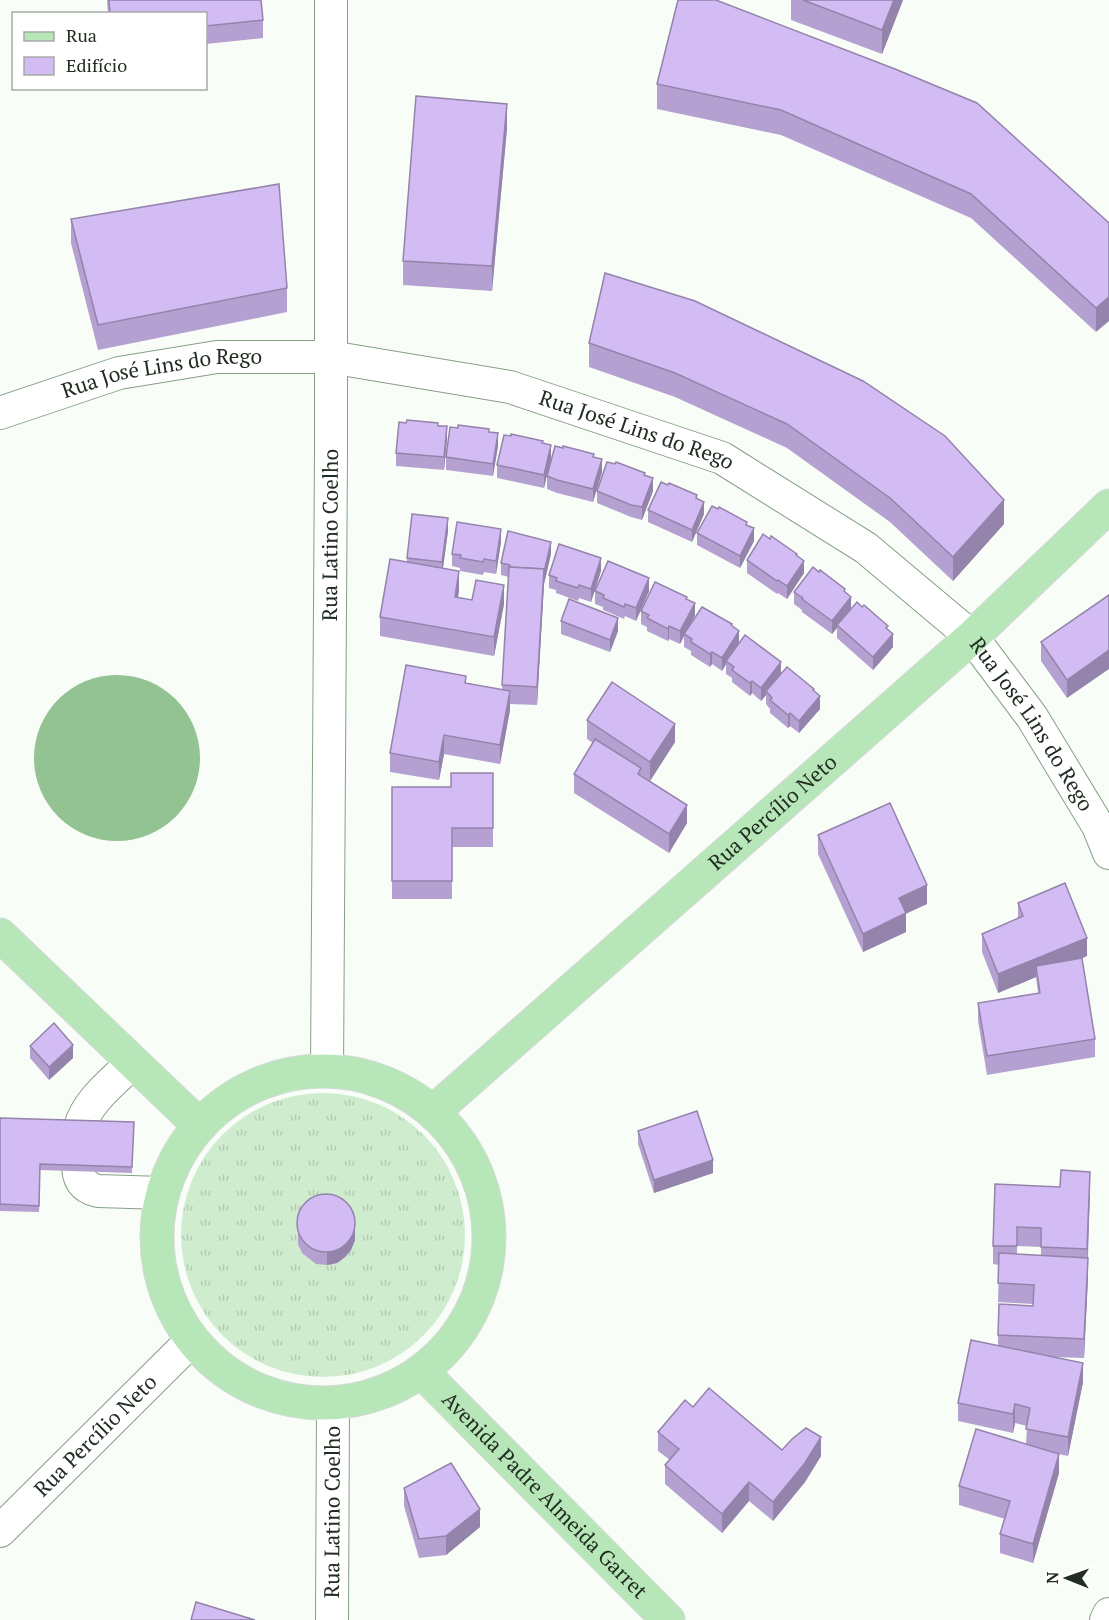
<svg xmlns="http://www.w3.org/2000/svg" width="1109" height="1620" viewBox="0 0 1109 1620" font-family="'PT Serif',serif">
<defs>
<pattern id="grass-tufts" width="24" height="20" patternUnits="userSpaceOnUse" patternTransform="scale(1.5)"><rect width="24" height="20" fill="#d0eccf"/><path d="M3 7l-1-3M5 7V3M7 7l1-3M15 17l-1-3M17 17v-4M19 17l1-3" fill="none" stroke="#b2cbb1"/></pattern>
</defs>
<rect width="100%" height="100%" fill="#f8fdf8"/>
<circle fill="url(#grass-tufts)" cx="323" cy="1235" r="142"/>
<circle fill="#93c293" cx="117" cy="758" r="83"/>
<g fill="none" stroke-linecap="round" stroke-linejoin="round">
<defs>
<g id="minor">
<path id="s1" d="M0 413 119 373 217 357H330L510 387 722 458 866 548 972 637 1032 717 1098 826 1109 853"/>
<path d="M133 1062C114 1081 87 1101 80 1127 77 1137 78 1149 78 1160 77 1176 81 1187 98 1191L163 1193"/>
<path id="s2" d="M327 1071 331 453V0"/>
<path id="s3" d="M0 1531 192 1340"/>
<path id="s4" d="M332 1620 333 1404"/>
<path d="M1106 1620 1109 1614"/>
</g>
<g id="major">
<path d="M0 935 200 1126"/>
<circle cx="323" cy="1237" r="166"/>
<path id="s5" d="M433 1112 972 637 1109 506"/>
<path id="s6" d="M422 1372 668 1620"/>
</g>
</defs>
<use href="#minor" stroke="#86a086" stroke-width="34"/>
<use href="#major" stroke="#d7d9d7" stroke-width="35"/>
<use href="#minor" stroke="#fff" stroke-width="32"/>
<use href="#major" stroke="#b7e7b8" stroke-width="33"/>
</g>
<g fill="#b5a1d1" fill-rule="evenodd">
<path d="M107 0H261L263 20V38L206 44V14H108Z"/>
<path d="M678 0 1109 223 1096 332 971 218 781 135 657 109V84Z"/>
<path d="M791 0H903L882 54 791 20Z"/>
<path d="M507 128 492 291 403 285V261Z"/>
<path d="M71 219 287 288V312L98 350 71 243Z"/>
<path d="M605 273 1004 524 953 581 890 522 787 448 675 397 589 367V343Z"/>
<path d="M438 426 447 439 444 470 396 466V453Z"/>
<path d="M489 432 498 446 493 476 446 470V457Z"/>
<path d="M543 443 551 458 544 488 497 478V465Z"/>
<path d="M594 457 602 472 593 502 557 493 547 489V476Z"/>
<path d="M645 475 653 491 642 520 631 517 597 503V491Z"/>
<path d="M697 499 704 514 692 542 648 522V510Z"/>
<path d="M747 525 754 541 740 568 697 545V533Z"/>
<path d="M448 531 443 568 459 590 458 598 504 604 494 656 380 636V617L407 562V558Z"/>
<path d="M501 542 496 574 484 572 483 575 460 571V568L452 566V554Z"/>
<path d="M551 554 544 584 537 705 510 704V710L500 764 444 754 439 780 390 772V753L466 683 502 690 509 577 501 575V563Z"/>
<path d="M797 556 804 573 787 599 778 593 777 594 747 573V560Z"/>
<path d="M601 571 591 602 579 598 578 601 556 593V590L549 588V575Z"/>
<path d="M595 591H649L636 621 625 616 624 619 603 610V607L595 604Z"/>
<path d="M794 592H845L851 609 888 629 893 647 873 670 837 638V628L832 634 802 612V610L794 604Z"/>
<path d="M1109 595 1067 698 1041 661V642Z"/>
<path d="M687 599 695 615 688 628 732 626 739 644 781 674 814 691 820 709 799 733 790 726 788 728 770 713V709L766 704V695L761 701 752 693 750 696 732 682V678L726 674V664L722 671 712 664 710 667 691 655V651L684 647V636L680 644 669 639 668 641 647 631V627L641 624V611Z"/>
<path d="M561 621 618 631 610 652 561 634Z"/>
<path d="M587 720 675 742 650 781 641 775V776L687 823 669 853 574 793V774L593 743 587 739Z"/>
<path d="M493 773V847H452V899H392V787H451Z"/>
<path d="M818 835 927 904 906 913V932L863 952 818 854Z"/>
<path d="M1018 903 1087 956 1082 958 1095 1039V1057L987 1075 978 1021V1003L1038 993 1036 977 998 993 982 952V934L1018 919Z"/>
<path d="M30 1046 73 1058 49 1080 30 1058Z"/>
<path d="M0 1118 134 1122 132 1173 40 1170 39 1212 0 1211Z"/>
<path d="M638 1131 713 1173 654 1193 638 1144Z"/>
<path d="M1060 1187 1090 1190 1088 1258V1277L1084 1358 1051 1357 1083 1382 1068 1456 1059 1454V1473L1033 1563 1000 1553V1534L1005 1519 959 1505V1486L1026 1444 1027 1426 1015 1423 1013 1433 958 1421V1403L998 1346V1335L1033 1306V1304L998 1302 999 1265 993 1264V1246ZM1017 1246 1041 1247V1256L1017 1254Z"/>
<path d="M298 1214 355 1240 351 1250 345 1257 337 1263 327 1265 316 1264 302 1253 298 1244Z"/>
<path d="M693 1407 782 1450 821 1456 805 1482 773 1521 749 1501 722 1533 665 1484V1465L670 1460 658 1451V1432Z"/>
<path d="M404 1488 480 1527 446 1555 419 1558 404 1506Z"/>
</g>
<g fill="#9483aa">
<path d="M894 0H903L882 54V30Z"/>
<path d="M507 104V128L492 291V266Z"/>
<path d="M1109 297V321L1096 332V308Z"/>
<path d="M447 426V439L444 470V457Z"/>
<path d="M498 433V446L493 476V464Z"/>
<path d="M551 445V458L544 488V475Z"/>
<path d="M602 459V472L593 502V489Z"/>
<path d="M653 478V491L642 520V507Z"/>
<path d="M1004 500V524L953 581V557Z"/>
<path d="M704 502V514L692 542V530Z"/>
<path d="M448 518V531L442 575V562Z"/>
<path d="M754 528V541L740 568V556Z"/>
<path d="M501 529V542L496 574V561Z"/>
<path d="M551 542V554L544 584 537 705V687L544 571Z"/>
<path d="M601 558V571L591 602V589Z"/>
<path d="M804 561V573L787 599V586Z"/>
<path d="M459 571V590L455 616V597Z"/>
<path d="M649 578V591L636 621V608Z"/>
<path d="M504 585V604L494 656V637Z"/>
<path d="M851 597V610L837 625V628L832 634V621Z"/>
<path d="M695 603V615L680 644V631Z"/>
<path d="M618 618V631L610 652V640Z"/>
<path d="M669 626V639L668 641V629Z"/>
<path d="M739 631V644L726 661V664L722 671V658Z"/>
<path d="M893 634V647L873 670V657Z"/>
<path d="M1109 650V669L1067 698V680Z"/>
<path d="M712 652V664L710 667V654Z"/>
<path d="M781 662V675L766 691V695L761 701V688Z"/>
<path d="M752 681V693L750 696V683Z"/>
<path d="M510 691V710L500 764V745Z"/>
<path d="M820 696V709L799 733V721Z"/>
<path d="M790 713V726L788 728V715Z"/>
<path d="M675 724V742L650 781V762Z"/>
<path d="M444 735V754L439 780V762Z"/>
<path d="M687 805V823L669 853V834Z"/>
<path d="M927 885V904L899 917V898Z"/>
<path d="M906 913V932L863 952V934Z"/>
<path d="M1087 938V956L1038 977 1036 966V977L998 993V974Z"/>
<path d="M73 1045V1058L49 1080V1067Z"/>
<path d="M713 1160V1173L654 1193V1180Z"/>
<path d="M1090 1172V1190L1087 1268V1249Z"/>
<path d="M355 1227V1240L351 1250 345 1257 337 1263 327 1265V1252Z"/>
<path d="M1088 1258V1277L1084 1358V1339Z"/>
<path d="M1083 1363V1382L1068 1456V1437Z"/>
<path d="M1015 1404V1423L1013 1433V1414Z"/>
<path d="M821 1437V1456L805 1482 773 1521V1502Z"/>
<path d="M1059 1454V1473L1033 1563V1544Z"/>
<path d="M749 1482V1501L722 1533V1514Z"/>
<path d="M480 1509V1527L446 1555V1536Z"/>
</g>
<g fill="#d3bbf3" stroke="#9483aa" stroke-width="1.5">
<path d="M109 0H261L263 20 206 26V14H110Z"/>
<path d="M678 0H716L895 69 977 103 1109 223V297L1096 308 971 194 781 110 657 84Z"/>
<path d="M803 0H894L882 30Z"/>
<path d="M416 96 507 104 492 266 403 261Z"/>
<path d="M279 184 287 288 98 325 71 219Z"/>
<path d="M605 273 695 301 863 381 945 436 1004 500 953 557 890 498 787 424 675 373 589 343Z"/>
<path d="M407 420 438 423V426H447L444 457 396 453 399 422 406 423Z"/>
<path d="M458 425 489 429V432L498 433 493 464 446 457 450 427 458 428Z"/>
<path d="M511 434 543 441 542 443 551 445 544 475 497 465 504 435 511 436Z"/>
<path d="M555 446 563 448V446L594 454 593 457 602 459 593 489 557 480 547 476Z"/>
<path d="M607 462 615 464 616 462 645 473 644 475 653 478 642 507 631 505 597 491Z"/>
<path d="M661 482 668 485 669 483 697 495 696 498 704 502 692 530 648 510Z"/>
<path d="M712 506 718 509 719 507 747 522 746 525 754 528 740 556 697 533Z"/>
<path d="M412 514 448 518 442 562 407 558Z"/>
<path d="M457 522 501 529 496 561 484 559 483 562 460 558 461 555 452 554Z"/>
<path d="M508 531 551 542 544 572V569L509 567V568L510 565 501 563Z"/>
<path d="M763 534 770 539 771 536 797 554 796 555 804 561 787 586 778 580 777 581 747 560Z"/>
<path d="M559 544 601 558 591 589 579 585 578 588 556 581 557 578 549 575Z"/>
<path d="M390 559 459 571 455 597 472 600 476 580 504 585 494 637 380 617Z"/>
<path d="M608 561 649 578 636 608 625 604 624 607 603 598 604 595 595 591Z"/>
<path d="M509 567 544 569 537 687 502 685Z"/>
<path d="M813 567 819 572 820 570 845 589 844 591 851 597 832 621 802 599 803 598 794 592Z"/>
<path d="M655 582 687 597 686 599 695 603 680 631 669 626 668 629 647 618 649 615 641 611Z"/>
<path d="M1109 595V650L1067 680 1041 642Z"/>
<path d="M569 599 618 618 610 640 561 621Z"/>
<path d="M857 602 862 607 864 605 888 626 886 628 893 634 873 657 837 625Z"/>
<path d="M702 607 732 624 731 625 739 631 722 658 712 652 710 654 691 642 692 639 684 634Z"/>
<path d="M745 635 781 662 761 688 752 681 750 683 732 670 734 667 726 661Z"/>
<path d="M406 665 466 676 465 683 510 691 500 745 444 735 439 762 390 753Z"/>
<path d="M787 667 814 689 813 690 820 696 799 721 790 713 788 715 770 700 772 698 766 691Z"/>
<path d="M612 682 675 724 650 762 587 720Z"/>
<path d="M595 739 641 768 638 774 687 805 669 834 574 774Z"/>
<path d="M451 773H493V828H452V881H392V787H451Z"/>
<path d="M890 803 927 885 899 898 906 913 863 934 818 835Z"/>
<path d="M1065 883 1087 938 998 974 982 934 1023 916 1018 903Z"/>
<path d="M1082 958 1095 1039 987 1056 978 1003 1040 993 1036 966Z"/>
<path d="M54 1023 73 1045 49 1067 30 1046Z"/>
<path d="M697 1111 713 1160 654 1180 638 1131Z"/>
<path d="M0 1118 134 1122 132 1167 40 1164 39 1206 0 1204Z"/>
<path d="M1061 1170 1090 1172 1087 1249 1041 1247V1228L1017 1227V1246H993L995 1184 1060 1187Z"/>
<circle cx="326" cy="1223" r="29"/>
<path d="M999 1253 1088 1258 1084 1339 998 1335 999 1304 1033 1306 1034 1285 998 1283Z"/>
<path d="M971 1340 1083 1363 1068 1437 1026 1429 1030 1408 1015 1404 1013 1414 958 1403Z"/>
<path d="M709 1388 782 1450 792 1439 806 1428 821 1437 805 1463 773 1502 749 1482 722 1514 665 1465 679 1449 658 1432 685 1400 693 1407Z"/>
<path d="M976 1429 1059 1454 1033 1544 1000 1534 1010 1501 959 1486Z"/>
<path d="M451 1463 480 1509 446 1536 419 1539 404 1488Z"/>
<path d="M196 1602 255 1620H191Z"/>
</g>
<g text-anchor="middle" stroke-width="5" stroke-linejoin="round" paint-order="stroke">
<g font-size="21" fill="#222d22" stroke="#fff">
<text dy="7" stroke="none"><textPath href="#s1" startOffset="168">Rua José Lins do Rego</textPath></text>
<text dy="7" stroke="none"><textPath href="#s1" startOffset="654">Rua José Lins do Rego</textPath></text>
<text dy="7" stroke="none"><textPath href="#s2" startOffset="536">Rua Latino Coelho</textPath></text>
<text dy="7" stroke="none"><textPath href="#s1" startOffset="1158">Rua José Lins do Rego</textPath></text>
<text dy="7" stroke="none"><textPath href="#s5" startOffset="453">Rua Percílio Neto</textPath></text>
<text dy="7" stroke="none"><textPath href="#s3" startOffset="135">Rua Percílio Neto</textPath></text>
<text dy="7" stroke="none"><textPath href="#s6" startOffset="174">Avenida Padre Almeida Garret</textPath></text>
<text dy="7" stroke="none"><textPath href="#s4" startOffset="108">Rua Latino Coelho</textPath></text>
</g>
</g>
<rect x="12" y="12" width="195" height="78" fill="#ffffff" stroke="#a7aba7" stroke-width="1.5"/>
<rect x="24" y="32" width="30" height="9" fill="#b7e7b8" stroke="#a7aba7" stroke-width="1.5"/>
<text x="66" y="42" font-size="18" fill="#222d22">Rua</text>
<rect x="24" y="57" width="30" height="18" fill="#d3bbf3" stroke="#a7aba7" stroke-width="1.5"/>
<text x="66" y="72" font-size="18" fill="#222d22">Edifício</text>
<g transform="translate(1067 1578) rotate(271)" stroke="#ffffff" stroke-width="4.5" paint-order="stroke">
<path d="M0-4.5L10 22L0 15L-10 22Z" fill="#222d22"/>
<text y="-9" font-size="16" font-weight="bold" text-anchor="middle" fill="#222d22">N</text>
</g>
</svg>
